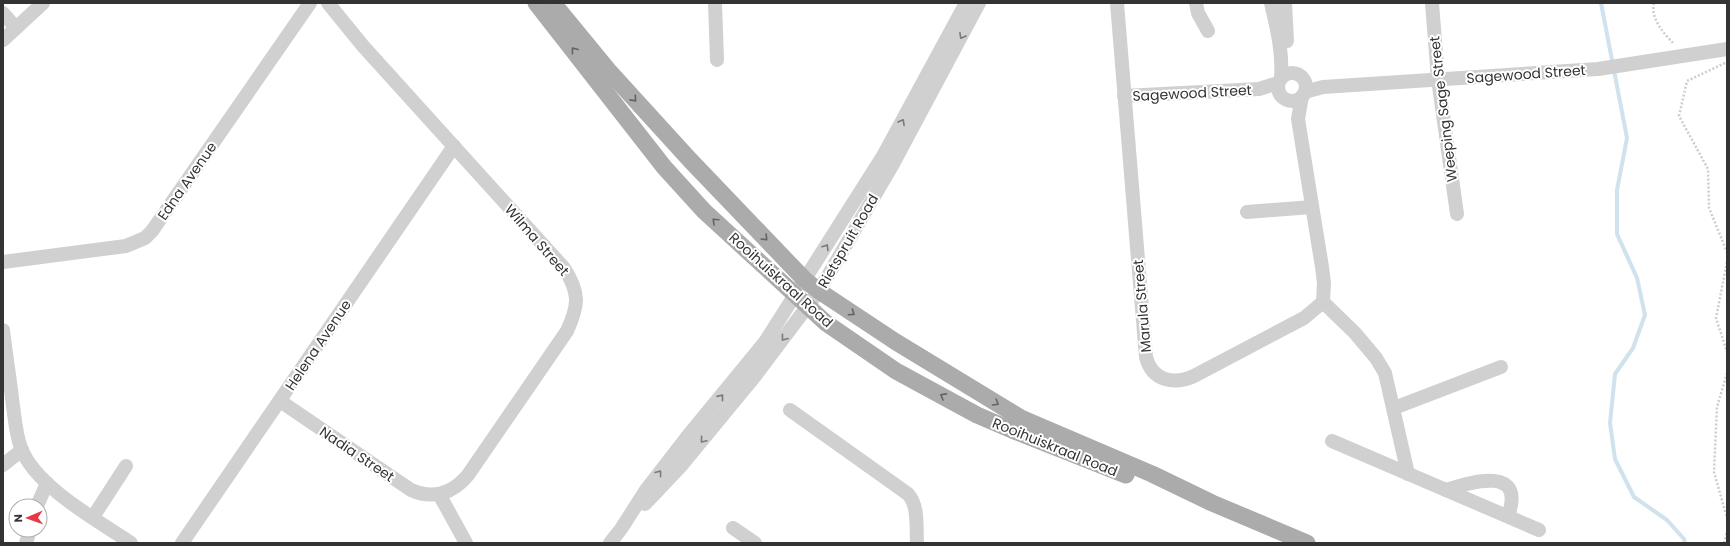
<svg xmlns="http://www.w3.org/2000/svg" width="1730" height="546" viewBox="0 0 1730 546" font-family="Poppins,sans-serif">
<rect width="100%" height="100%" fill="#fff"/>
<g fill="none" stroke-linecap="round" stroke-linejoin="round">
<path stroke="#cfe2ee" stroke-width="4" d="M1601 3 1627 138 1617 190V234L1637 278 1645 315 1633 348 1615 374 1610 423 1615 459 1634 497 1667 520 1684 539 1685 543"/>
<g stroke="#cdcdcd" stroke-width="2.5" stroke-dasharray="2 2" stroke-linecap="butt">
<path d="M1654 3C1650 18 1664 34 1674 44"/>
<path d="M1725 63 1687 81 1679 116 1708 169 1709 208 1727 252"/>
<path d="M1727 262 1716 318 1727 352"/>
<path d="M1727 373 1717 407 1714 472 1727 518"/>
<path d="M1724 543 1727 532"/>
</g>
<g stroke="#d0d0d0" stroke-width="14">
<path d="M715 3 717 60"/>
<path d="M1117 3 1146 357C1152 381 1174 385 1194 376L1304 318 1323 302 1324 283 1322 267 1298 119 1302 96"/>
<path d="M1196 3 1198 13 1208 31"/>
<path d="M1271 3C1277 29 1283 52 1281 79"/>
<path d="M1285 3 1287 41"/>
<path d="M1432 3 1438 79 1457 214"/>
<path d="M3 13 16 28"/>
<path d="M3 40 43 3"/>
<circle cx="1292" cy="87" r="14"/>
<path d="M1305 92 1323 87 1598 69 1727 49"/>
<path d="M1124 96 1259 89 1278 83"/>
<path d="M1247 212 1312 207"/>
<path d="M3 262 126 246 145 238 152 231 310 3"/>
<path d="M1323 302 1355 333 1376 358 1385 373 1408 474"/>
<path d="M3 330C6 355 10 380 13 406 15 420 16 435 21 448 36 487 97 520 131 543"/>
<path d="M280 401 411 490C434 500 453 493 468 475L567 331C579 305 580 293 564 268L363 46 328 3"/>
<path d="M1394 408 1501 367"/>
<path d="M790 410 908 494C919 506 916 528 917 543"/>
<path d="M1332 441 1539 530"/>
<path d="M3 465 22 450"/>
<path d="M1446 490C1473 481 1526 466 1508 516"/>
<path d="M439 494 466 543"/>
<path d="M645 504 680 467 755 376 819 291 893 164 979 3"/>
<path d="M37 506 47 483"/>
<path d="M93 517 126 466"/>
<path d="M733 528 755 543"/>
<path d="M26 543 30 530"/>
<path d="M182 543 454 146"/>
<path d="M610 543 621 529 646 490 687 437 765 342 883 156 966 3"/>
</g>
<g stroke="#ababab" stroke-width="17">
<path d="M536 3 664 167 704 211 826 323 896 371 977 415 1012 430 1126 475"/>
<path d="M553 3 608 70 690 160 805 280 819 291 896 342 1021 418 1152 474 1212 503 1307 543"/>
</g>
</g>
<defs><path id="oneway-chevron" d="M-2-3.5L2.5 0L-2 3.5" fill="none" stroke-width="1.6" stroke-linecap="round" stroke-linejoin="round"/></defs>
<g stroke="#7a7a7a">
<use href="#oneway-chevron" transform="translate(962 36) rotate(119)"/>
<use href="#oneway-chevron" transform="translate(902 122) rotate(-61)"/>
<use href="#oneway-chevron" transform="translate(826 247) rotate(-58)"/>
<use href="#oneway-chevron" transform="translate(784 338) rotate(128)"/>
<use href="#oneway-chevron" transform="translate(721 397) rotate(-51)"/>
<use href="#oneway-chevron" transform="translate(703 440) rotate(130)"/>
<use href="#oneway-chevron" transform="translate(659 473) rotate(-53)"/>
</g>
<g stroke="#636363">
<use href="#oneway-chevron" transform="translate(574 50) rotate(-127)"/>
<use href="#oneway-chevron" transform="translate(634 99) rotate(48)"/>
<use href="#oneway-chevron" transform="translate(715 221) rotate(-137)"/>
<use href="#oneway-chevron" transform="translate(765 238) rotate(46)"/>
<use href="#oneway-chevron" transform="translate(852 313) rotate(34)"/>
<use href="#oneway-chevron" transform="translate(943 396) rotate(-151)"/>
<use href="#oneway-chevron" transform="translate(996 403) rotate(31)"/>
</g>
<g text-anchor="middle" stroke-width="4" stroke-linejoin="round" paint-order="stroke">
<g font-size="14" fill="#333" stroke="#fff">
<text transform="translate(1526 74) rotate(-4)" y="5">Sagewood Street</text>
<text transform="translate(1192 93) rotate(-3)" y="5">Sagewood Street</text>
<text transform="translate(1443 109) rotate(-97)" y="5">Weeping Sage Street</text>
<text transform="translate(187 181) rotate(-55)" y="5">Edna Avenue</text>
<text transform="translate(537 240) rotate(49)" y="5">Wilma Street</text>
<text transform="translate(848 241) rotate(-60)" y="5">Rietspruit Road</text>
<text transform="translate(781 280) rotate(42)" y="5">Rooihuiskraal Road</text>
<text transform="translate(1142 306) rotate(-95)" y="5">Marula Street</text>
<text transform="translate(318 345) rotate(-56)" y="5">Helena Avenue</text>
<text transform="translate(1055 447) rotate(22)" y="5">Rooihuiskraal Road</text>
<text transform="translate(357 454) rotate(34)" y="5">Nadia Street</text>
</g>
</g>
<rect width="1730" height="546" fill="none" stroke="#333333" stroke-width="8"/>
<g transform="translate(28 518) rotate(268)"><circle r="19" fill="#ffffff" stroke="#adadad"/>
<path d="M0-3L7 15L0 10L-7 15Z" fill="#e63946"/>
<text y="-6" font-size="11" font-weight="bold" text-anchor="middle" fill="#333333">N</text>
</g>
</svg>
